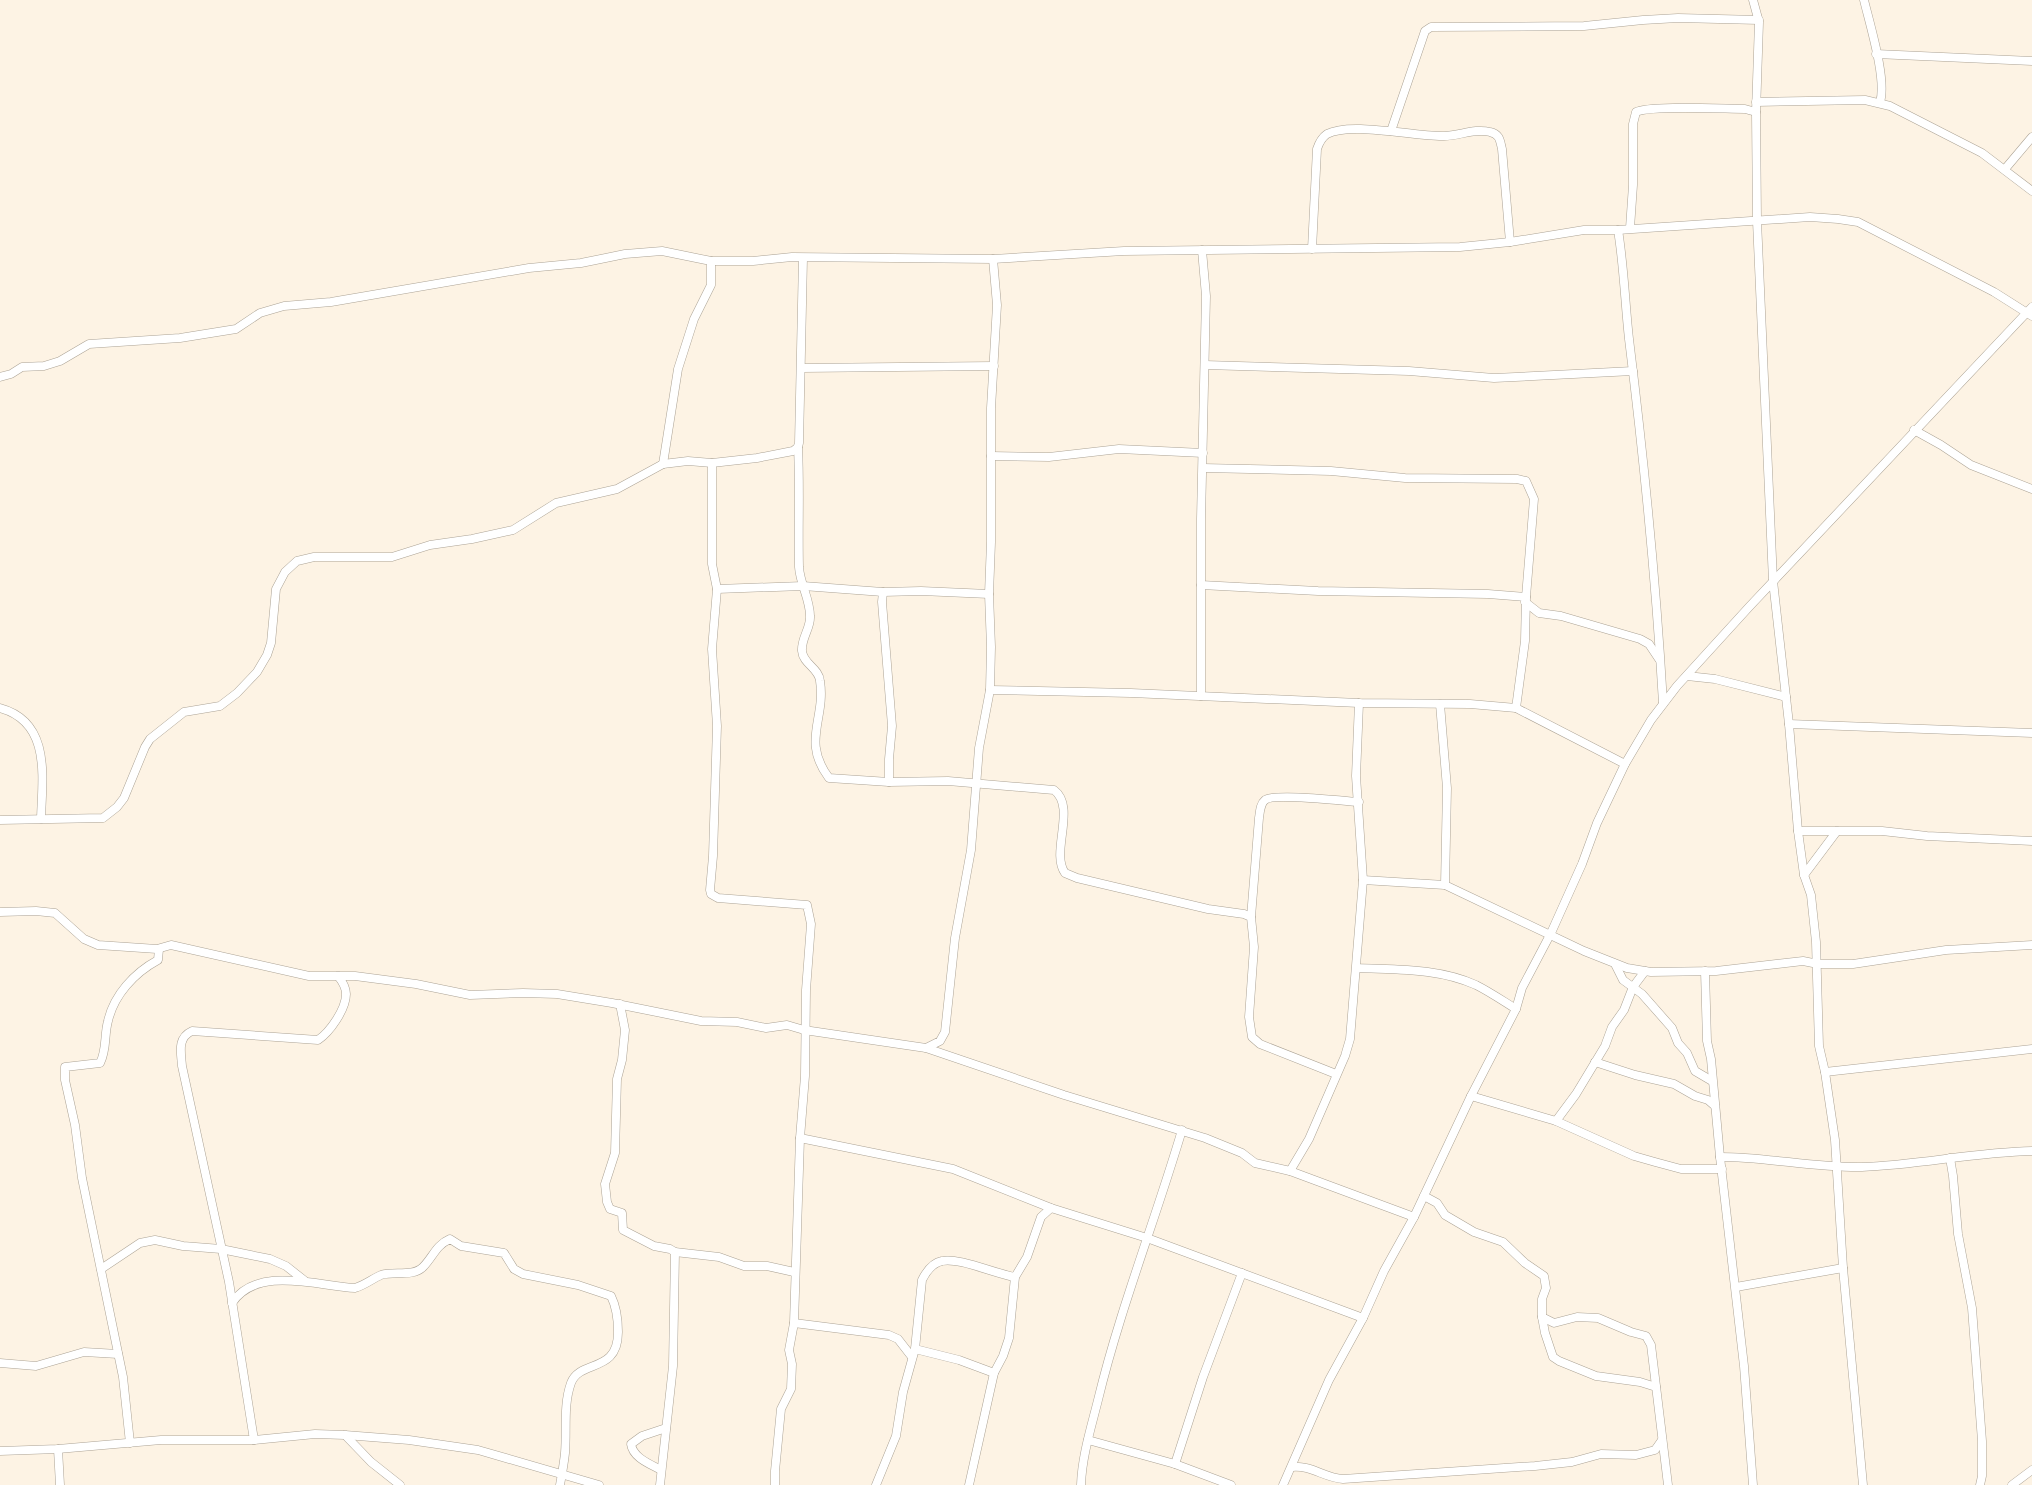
<svg xmlns="http://www.w3.org/2000/svg" width="2032" height="1485" viewBox="0 0 2032 1485" font-family="'Roboto Condensed',sans-serif">
<rect width="100%" height="100%" fill="#fdf3e4"/>
<g fill="none" stroke-linecap="round" stroke-linejoin="round">
<defs>
<g id="street">
<path d="M1753 0 1759 22 1756 112 1757 221 1773 581 1789 724 1798 831 1804 875 1811 895 1816 942 1819 1046 1825 1072 1835 1140 1843 1268 1863 1485"/>
<path d="M1864 0C1870 25 1887 80 1880 102"/>
<path d="M1876 54 2032 61"/>
<path d="M1756 102 1865 100 1890 106 1982 153 2032 191"/>
<path d="M1391 131 1422 40 1425 31 1431 27 1584 26 1643 20 1678 18 1759 20"/>
<path d="M2005 169 2032 137"/>
<path d="M1630 228 1633 185V124L1636 112C1649 105 1725 109 1745 109L1756 112"/>
<path d="M1618 230C1624 267 1625 303 1629 339 1644 460 1656 582 1663 703"/>
<path d="M1312 249 1317 149C1319 143 1321 138 1327 134 1351 121 1415 137 1444 136 1459 136 1475 128 1490 132 1500 134 1500 141 1502 149L1510 242"/>
<path d="M1205 365 1409 371 1494 378 1633 371"/>
<path d="M802 368 994 366"/>
<path d="M0 377 11 374 22 367 44 366 60 361 89 344 180 338 236 329 260 313 284 306 331 302 529 268 581 263 625 254 662 251 711 261H753L792 257 993 259 1124 251 1460 247 1510 242 1584 230H1618L1810 217 1838 219 1858 222 1994 292 2032 316"/>
<path d="M1914 430 1941 445 1971 465 2032 489"/>
<path d="M798 447C800 487 798 527 799 567 800 584 810 599 810 616 811 628 801 638 802 651 803 664 819 668 820 681 826 719 801 741 829 778L889 782 948 781 1054 790C1077 807 1050 853 1065 873L1077 878 1208 909 1244 914 1251 917 1254 947 1249 1017 1252 1037 1260 1044 1336 1074"/>
<path d="M991 456 1049 457 1119 449 1203 453"/>
<path d="M712 463V564L717 589 712 649 717 726 713 856 710 890 711 894 718 898 807 905 811 924 806 990 805 1076 800 1138 794 1323 789 1350 792 1364 791 1389 781 1409 775 1471V1485"/>
<path d="M663 464 678 369 694 319 711 285V261"/>
<path d="M1203 468 1331 471 1405 478 1517 479 1526 481 1534 499 1526 597 1525 641 1516 708"/>
<path d="M1201 585 1318 591 1488 594 1526 597"/>
<path d="M717 589 803 586 883 592 921 591 989 594"/>
<path d="M883 592 882 602 892 726 889 759V782"/>
<path d="M1525 602 1539 613 1561 616 1640 639 1649 644 1659 659"/>
<path d="M1687 676 1715 679 1786 697"/>
<path d="M990 690 1131 693 1359 703 1470 704 1516 708 1625 764"/>
<path d="M1201 696V519L1206 296 1202 250"/>
<path d="M1440 704 1447 788 1445 885"/>
<path d="M0 708C52 722 42 779 41 819"/>
<path d="M1789 724 2032 733"/>
<path d="M0 820 103 818 117 807 124 798 145 747 150 739 184 712 220 706 237 693 257 672 267 655 271 643 276 589 285 572 297 561 314 557H392L430 545 472 539 513 530 556 503 617 489 663 464 688 461 712 463 757 458 793 451 798 447 799 443 803 258"/>
<path d="M1798 831H1882L1927 836 2032 841"/>
<path d="M1804 875 1837 831"/>
<path d="M1363 880 1445 885 1584 951 1627 968 1651 972 1716 971 1803 961 1818 964H1853L1946 950 2032 945"/>
<path d="M0 912 36 911 55 913 84 939 98 945 157 949 171 945 309 976H355L416 984 470 995 523 993 557 994 612 1003 701 1021 737 1022 766 1028 787 1025 804 1030 926 1048 1064 1095 1205 1138 1242 1153 1255 1163 1290 1171 1414 1217"/>
<path d="M1251 917 1259 818C1260 812 1260 804 1265 800 1273 793 1344 801 1359 802"/>
<path d="M1615 964 1623 980 1642 994 1672 1028 1678 1043 1687 1053 1695 1071 1712 1081"/>
<path d="M1357 968C1398 970 1438 968 1476 985 1490 992 1503 1001 1516 1009"/>
<path d="M1705 971 1707 1041 1711 1059 1720 1157 1744 1366 1753 1485"/>
<path d="M620 1004 625 1030 622 1060 617 1079 615 1153 605 1184 607 1202 610 1209 622 1213 623 1230 654 1246 670 1249 675 1252 673 1366 660 1485"/>
<path d="M926 1048 940 1041 945 1032 955 938 971 850 979 748 990 690 991 647 989 594 991 542V408L997 305 993 259"/>
<path d="M1595 1062 1635 1075 1674 1084 1695 1096 1708 1100 1715 1106"/>
<path d="M1825 1072 2032 1049"/>
<path d="M1471 1096 1556 1121 1634 1156 1655 1162 1681 1169H1722"/>
<path d="M1556 1121 1576 1094 1605 1046 1612 1027 1624 1010 1633 987 1645 971"/>
<path d="M800 1138 953 1169 1051 1208 1147 1238 1363 1318"/>
<path d="M1720 1157C1768 1157 1815 1168 1862 1167 1919 1165 1975 1152 2032 1151"/>
<path d="M1950 1158 1953 1176 1958 1234 1972 1308 1982 1441V1476L1980 1485"/>
<path d="M1290 1171 1309 1139 1345 1056 1350 1039 1363 880 1356 776 1359 703"/>
<path d="M1424 1196 1437 1203 1445 1215 1474 1232 1503 1242 1525 1263 1544 1276 1546 1288 1542 1299V1317L1545 1333 1553 1357 1559 1361 1596 1376 1640 1382 1656 1387"/>
<path d="M675 1252 719 1257 744 1266H767L794 1272"/>
<path d="M101 1269 140 1243 155 1240 183 1246 221 1249 270 1259 286 1266 305 1281"/>
<path d="M1736 1287 1843 1268"/>
<path d="M232 1303C257 1265 318 1286 355 1288 365 1285 372 1279 381 1275 394 1271 413 1277 423 1267 433 1257 436 1245 450 1239L461 1246 504 1253 514 1269 523 1274 578 1285 611 1296C617 1308 618 1319 618 1332 618 1374 580 1359 571 1383 563 1405 567 1430 565 1453 564 1463 562 1474 560 1485"/>
<path d="M1542 1317 1554 1323 1577 1317 1598 1318 1631 1332 1646 1336 1651 1345 1668 1485"/>
<path d="M794 1323 889 1335 898 1339 912 1357"/>
<path d="M915 1349 959 1360 994 1373"/>
<path d="M0 1363 36 1366 84 1352 118 1354"/>
<path d="M345 1435 371 1462 400 1485"/>
<path d="M254 1440 229 1282 182 1066C181 1052 177 1038 192 1031L318 1040C330 1032 346 1009 346 994 346 987 342 981 338 976"/>
<path d="M1088 1440 1175 1464 1231 1485"/>
<path d="M130 1443 123 1377 82 1178 75 1125 65 1080V1067L100 1063C107 1050 104 1035 108 1021 114 995 134 973 158 960L159 949"/>
<path d="M58 1449 60 1485"/>
<path d="M0 1451 58 1449 161 1440H254L315 1434 345 1435 409 1440 478 1450 599 1485"/>
<path d="M1175 1464 1203 1377 1242 1273"/>
<path d="M1292 1467C1311 1465 1325 1478 1343 1479L1535 1466 1572 1462 1601 1454 1636 1455 1655 1450 1662 1440"/>
<path d="M661 1470C650 1464 633 1458 631 1444L642 1436 666 1428"/>
<path d="M876 1485 896 1436 903 1392 915 1349 922 1280C926 1272 932 1263 942 1261 958 1257 996 1274 1015 1277"/>
<path d="M969 1485 994 1373 1003 1356 1009 1338 1015 1277 1027 1257 1041 1217 1051 1208"/>
<path d="M1081 1485C1082 1456 1091 1428 1098 1400 1120 1309 1155 1221 1182 1130"/>
<path d="M1283 1485 1329 1380 1363 1318 1384 1271 1414 1217 1471 1096 1516 1009 1522 988 1551 933 1582 864 1597 823 1625 764 1651 720 1677 686 1749 607 2032 307"/>
<path d="M2012 1485 2032 1470"/>
</g>
</defs>
<use href="#street" stroke="#aca395" stroke-width="9"/>
<use href="#street" stroke="#fff" stroke-width="8"/>
</g>
</svg>
